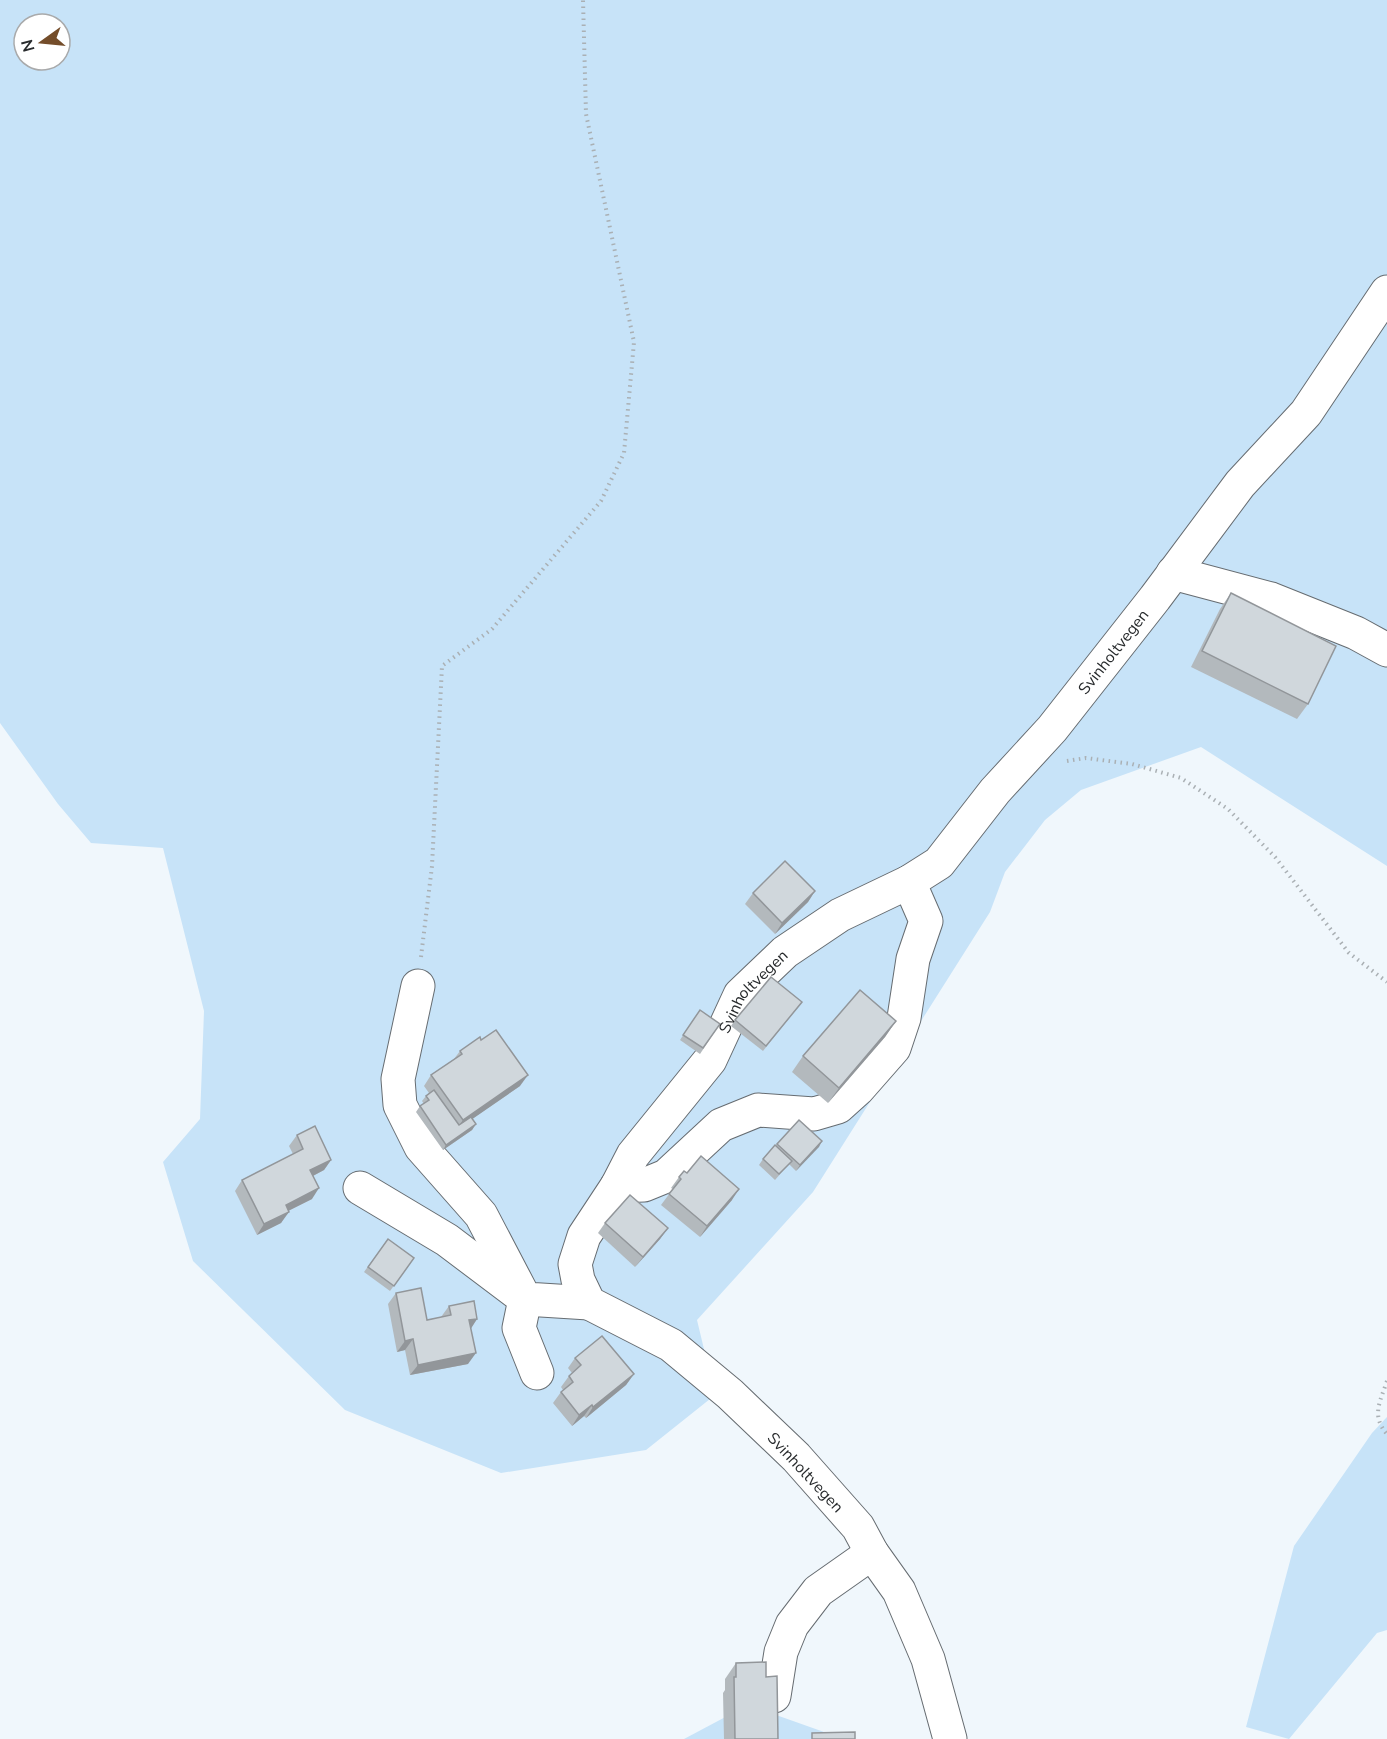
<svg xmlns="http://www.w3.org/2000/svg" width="1387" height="1739" viewBox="0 0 1387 1739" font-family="'Nunito Sans',sans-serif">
<rect width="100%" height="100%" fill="#f0f7fc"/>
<g fill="#c7e3f8" fill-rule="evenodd">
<path d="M0 0H1387V866L1201 747 1081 790 1045 820 1005 872 990 912 813 1192 697 1320 715 1395 646 1450 501 1473 345 1410 193 1261 163 1162 200 1119 204 1011 163 848 91 843 58 804 0 723ZM24 24H60V60H24Z"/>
<path d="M1387 1417V1630L1377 1633 1289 1739 1246 1727 1294 1546 1372 1433Z"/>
<path d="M748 1705 841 1738 842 1739H684Z"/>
</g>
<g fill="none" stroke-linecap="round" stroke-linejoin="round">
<defs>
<g id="minor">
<path d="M1173 573 1271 599 1356 633 1387 650"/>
<path d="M418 986 398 1079 400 1105 421 1147 481 1215 525 1299 589 1303"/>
<path d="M617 1186 644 1185 666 1176 721 1125 758 1110 814 1114 838 1107 858 1089 894 1048 904 1018 913 959 926 921 909 882"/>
<path d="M360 1188 447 1240 525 1299 519 1328 537 1373"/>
<path d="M774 1696 781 1652 792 1625 818 1591 872 1553"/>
<path id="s1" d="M950 1739 928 1659 899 1591 872 1553 858 1527 796 1457 730 1394 671 1345 589 1303 578 1280 575 1264 584 1236 617 1186 633 1155 710 1060 740 995 785 952 840 915 909 882 939 863 995 791 1052 729 1155 598 1240 484 1306 413 1387 292"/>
</g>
</defs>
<use href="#minor" stroke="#666c71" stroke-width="35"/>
<g stroke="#aab0b4" stroke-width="4" stroke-dasharray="1.5 4.5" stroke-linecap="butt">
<path d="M1067 761 1086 758 1132 764 1181 778 1228 809 1275 857 1349 953 1387 982"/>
<path d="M421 957 432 866 442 666 492 629 601 501 624 453 634 342 586 114 583 0"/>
<path d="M1387 1381C1380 1402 1371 1416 1387 1434"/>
</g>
<use href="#minor" stroke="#fff" stroke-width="33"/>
</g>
<g fill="#b3b9bd">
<path d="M1231 593 1308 704 1297 719 1191 667 1220 609Z"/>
<path d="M815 891 808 902 775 934 745 904 753 893Z"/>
<path d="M802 1002 763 1051 731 1026 735 1020Z"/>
<path d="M700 1010 720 1024 700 1054 680 1040Z"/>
<path d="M896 1021 885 1037 828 1103 792 1072 803 1056Z"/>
<path d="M460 1051 520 1086 472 1119 476 1124 472 1130 443 1150 416 1112 420 1106 424 1104 422 1101 426 1096 429 1093 424 1086 431 1075 454 1059Z"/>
<path d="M799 1120 822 1141 796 1171 789 1164 775 1180 759 1165 763 1159Z"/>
<path d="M297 1135 331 1160 324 1170 313 1176 312 1199 288 1211 281 1223 257 1235 235 1191 242 1180 293 1154 289 1146Z"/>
<path d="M687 1173 732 1200 700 1237 661 1205 673 1189 671 1188 679 1177Z"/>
<path d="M605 1223 668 1228 660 1239 635 1267 598 1233Z"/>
<path d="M388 1239 414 1258 390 1291 364 1272Z"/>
<path d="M396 1293 427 1320 441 1317 449 1306 477 1319 471 1328 468 1364 410 1375 405 1350 397 1352 388 1304Z"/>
<path d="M575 1358 634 1374 626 1385 586 1418 584 1416 572 1426 553 1403 561 1392 563 1390 561 1387 569 1376 572 1373 568 1368Z"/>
<path d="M736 1663 766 1677 778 1739H724L723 1693 725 1690V1679Z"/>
</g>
<g fill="#92969a">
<path d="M815 891 808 902 775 934 782 923Z"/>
<path d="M896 1021 885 1037 828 1103 839 1088Z"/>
<path d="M528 1075 520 1086 455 1131 463 1120Z"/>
<path d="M476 1124 472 1130 443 1150 446 1145Z"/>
<path d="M822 1141 819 1147 796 1171 800 1165Z"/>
<path d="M331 1160 324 1170 303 1181 310 1170Z"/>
<path d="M319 1188 312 1199 278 1216 286 1205Z"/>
<path d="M739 1189 732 1200 700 1237 707 1226Z"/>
<path d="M289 1212 281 1223 257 1235 264 1224Z"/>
<path d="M668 1228 660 1239 635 1267 643 1257Z"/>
<path d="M477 1319 470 1330 469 1320Z"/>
<path d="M413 1339 405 1350 397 1352 405 1341Z"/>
<path d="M476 1353 468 1364 410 1375 418 1365Z"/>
<path d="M634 1374 626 1385 586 1418 593 1407Z"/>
<path d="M592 1405 584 1416 572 1426 579 1415Z"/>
</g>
<g fill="#d0d7dc" stroke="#92969a" stroke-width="1.5">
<path d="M1231 593 1336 646 1308 704 1202 651Z"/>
<path d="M785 861 815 891 782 923 753 893Z"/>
<path d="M771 977 802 1002 766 1046 735 1020Z"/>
<path d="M860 990 896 1021 839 1088 803 1056Z"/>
<path d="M700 1010 720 1024 703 1048 683 1035Z"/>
<path d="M496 1030 528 1075 463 1120 431 1075 462 1054 460 1051 480 1037 481 1040Z"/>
<path d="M434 1090 459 1125 471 1117 476 1124 446 1145 420 1106 429 1100 426 1096Z"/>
<path d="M799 1120 822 1141 800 1165 777 1144Z"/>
<path d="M315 1126 331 1160 310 1170 319 1188 286 1205 289 1212 264 1224 242 1180 303 1149 297 1135Z"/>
<path d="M775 1145 792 1161 779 1174 763 1159Z"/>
<path d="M701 1156 739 1189 707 1226 669 1194 681 1179 679 1177 684 1171 687 1173Z"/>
<path d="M630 1195 668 1228 643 1257 605 1223Z"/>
<path d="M388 1239 414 1258 394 1286 368 1267Z"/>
<path d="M421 1288 427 1320 451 1315 449 1306 474 1301 477 1319 469 1320 476 1353 418 1365 413 1339 405 1341 396 1293Z"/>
<path d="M602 1336 634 1374 593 1407 592 1405 579 1415 561 1392 573 1382 569 1376 581 1365 575 1358Z"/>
<path d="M766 1662V1677L777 1676 778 1739H735L734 1677H736V1663Z"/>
<path d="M855 1732V1739H812V1733Z"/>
</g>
<g text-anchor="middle" stroke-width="5" stroke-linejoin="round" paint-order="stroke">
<g font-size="16" fill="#282b2d" stroke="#fff">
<text dy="6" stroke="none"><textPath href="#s1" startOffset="1461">Svinholtvegen</textPath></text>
<text dy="6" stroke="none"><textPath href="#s1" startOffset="957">Svinholtvegen</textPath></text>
<text transform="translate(806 1472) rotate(47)" y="6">Svinholtvegen</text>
</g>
</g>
<g transform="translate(42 42) rotate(255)"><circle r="28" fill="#ffffff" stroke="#a9aaab" stroke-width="1.5"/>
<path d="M0-4.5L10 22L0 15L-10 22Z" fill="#744d2a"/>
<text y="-9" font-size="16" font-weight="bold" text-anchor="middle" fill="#282b2d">N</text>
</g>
</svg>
